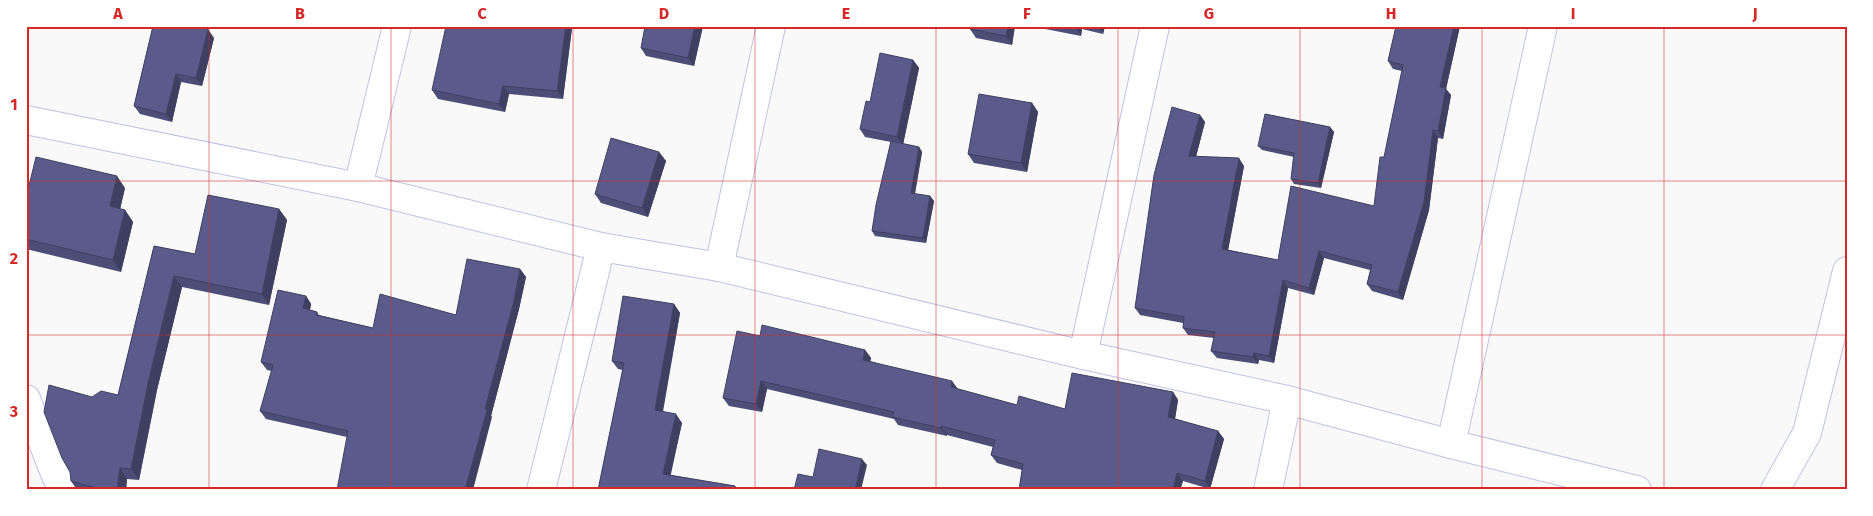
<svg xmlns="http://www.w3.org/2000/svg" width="1873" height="516" viewBox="0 0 1873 516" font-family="'Fira Sans',sans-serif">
<rect width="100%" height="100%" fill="#f9f9f9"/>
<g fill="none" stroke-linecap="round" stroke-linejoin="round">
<defs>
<g id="minor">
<path d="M26 120 358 187 601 247 719 267 1083 355 1287 400 1451 444 1637 490"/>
<path d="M358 187 397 26"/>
<path d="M719 267 771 26"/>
<path d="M1083 355 1155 26"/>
<path d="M26 399 56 476 64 490"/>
<path d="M1451 444 1543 26"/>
<path d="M541 490 601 247"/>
<path d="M1268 490 1287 400"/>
<path d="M1775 490 1807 433 1847 271"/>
</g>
</defs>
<use href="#minor" stroke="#c0c2e4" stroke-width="30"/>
<use href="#minor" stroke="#fff" stroke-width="28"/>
</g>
<g fill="#4d4e78">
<path d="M153 26H199L198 27 214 38 202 86 181 82 172 122 140 114 134 106Z"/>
<path d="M703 26 694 66 646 56 641 48Z"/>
<path d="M970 26H1015L1012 45 976 38 970 29Z"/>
<path d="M1030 26H1105L1103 34 1082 29 1081 36Z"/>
<path d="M1396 26H1460L1446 89 1451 95 1443 139 1438 138 1429 210 1403 300 1372 291 1367 284 1370 270 1324 258 1314 295 1288 288 1274 363 1259 360 1258 364 1217 358 1211 351 1214 338 1188 335 1183 328V323L1140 315 1135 308 1200 115 1205 122 1196 157 1244 166 1228 250 1278 260 1374 206 1402 71 1393 69 1388 61Z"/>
<path d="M572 28 563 99 509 94 505 112 438 99 432 90Z"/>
<path d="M913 60 919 68 903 144 919 147 922 152 915 194 930 196 934 201 926 243 875 236 872 231 891 142 865 137 860 129 870 102Z"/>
<path d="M1032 103 1038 112 1027 172 974 163 968 154Z"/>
<path d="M1330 127 1334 132 1321 188 1294 184 1291 179 1294 157 1262 150 1258 146Z"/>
<path d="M659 152 666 161 648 217 601 203 595 194Z"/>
<path d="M125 188 120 209 125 210 133 222 121 272 26 249V198Z"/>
<path d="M279 209 287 220 269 305 182 287 157 390 139 480 127 479 126 490H77L71 481 92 397 118 395 154 246 195 254Z"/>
<path d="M520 269 526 277 519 309 491 416 492 417 347 437 266 419 260 411 272 371 267 370 261 362 306 296 311 304 310 310 317 312 319 315 373 328 456 315Z"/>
<path d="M674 304 680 313 663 412 682 423 670 475 735 486 738 490H598L623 370 618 369 612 361Z"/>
<path d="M760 336 865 350 871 358 870 361 958 389 1017 405 1065 409 1173 392 1178 400 1175 419 1218 431 1224 439 1210 489 1183 481 1180 490H1019L1022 470 997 463 991 455 993 447 947 435V436L898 425 894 419 767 389 762 412 729 406 723 398Z"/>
</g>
<g fill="#3f4061">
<path d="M566 26H571L572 28 563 99 557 91Z"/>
<path d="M695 26H703L694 66 688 58Z"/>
<path d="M1008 26H1015L1012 45 1006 36Z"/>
<path d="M1075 26H1080L1082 29 1081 36Z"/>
<path d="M1098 26H1105L1103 34Z"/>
<path d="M1454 26H1460L1446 89 1451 95 1443 139 1438 131 1440 87Z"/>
<path d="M208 29 214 38 202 86 196 78Z"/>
<path d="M913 60 919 68 903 145 897 137Z"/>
<path d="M176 74 181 82 172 122 166 114Z"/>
<path d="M503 86 509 94 505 112 499 104Z"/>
<path d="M1032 103 1038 112 1027 172 1021 163Z"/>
<path d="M1200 115 1205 122 1194 164 1189 156Z"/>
<path d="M1330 127 1334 132 1321 188 1318 183Z"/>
<path d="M1433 130 1438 138 1429 210 1403 300 1398 292Z"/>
<path d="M919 147 922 152 914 198 911 193Z"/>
<path d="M659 152 666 161 648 217 642 208Z"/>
<path d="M1239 158 1244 166 1227 256 1222 249Z"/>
<path d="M117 176 125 188 118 218 110 206Z"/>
<path d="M930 196 934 201 926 243 923 238Z"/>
<path d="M279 209 287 220 269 305 262 294Z"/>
<path d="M125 210 133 222 121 272 113 260Z"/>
<path d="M1319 251 1324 258 1314 295 1309 288Z"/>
<path d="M520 269 526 277 519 309 491 416 492 417 473 490H465Z"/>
<path d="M174 276 182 287 157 390 139 480 131 469 149 379Z"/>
<path d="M1283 280 1288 288 1274 363 1269 356Z"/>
<path d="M306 296 311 304 309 316 303 308Z"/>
<path d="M674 304 680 313 661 419 655 410Z"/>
<path d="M865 350 871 358 869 368 863 360Z"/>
<path d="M1254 353 1259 360 1258 364 1253 357Z"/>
<path d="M761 381 767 389 762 412 756 404Z"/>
<path d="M952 381 958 389 951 387Z"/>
<path d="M1173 392 1178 400 1174 425 1168 417Z"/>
<path d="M676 414 682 423 669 483 663 474Z"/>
<path d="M941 426 947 435V436L941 428Z"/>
<path d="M1218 431 1224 439 1210 489 1205 481Z"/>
<path d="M862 459 867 465 861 490H855Z"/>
<path d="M120 468 127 479 126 490H117Z"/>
<path d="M1177 473 1183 481 1180 490H1173Z"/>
</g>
<g fill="#5a5b8b" stroke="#3f4061">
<path d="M153 26H195L208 29 196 78 176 74 166 114 134 106Z"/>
<path d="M446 26H566L557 91 503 86 499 104 432 90Z"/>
<path d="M645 26H695L688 58 641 48Z"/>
<path d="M970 26H1008L1006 36 970 29Z"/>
<path d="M1396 26H1454L1440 87 1446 88 1438 131 1433 130 1424 202 1398 292 1367 284 1372 265 1319 251 1309 288 1283 280 1269 356 1254 353 1253 357 1211 351 1215 332 1183 328 1184 317 1135 308 1154 175 1172 107 1200 115 1189 156 1239 158 1222 249 1278 260 1291 186 1374 206 1380 157H1384L1403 65 1388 61Z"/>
<path d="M880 53 913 60 897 137 860 129 866 101 870 102Z"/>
<path d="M979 94 1032 103 1021 163 968 154Z"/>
<path d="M1265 114 1330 127 1318 183 1291 179 1294 153 1258 146Z"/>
<path d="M611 138 659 152 642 208 595 194Z"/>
<path d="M891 141 919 147 911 193 930 196 923 238 872 231 876 205Z"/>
<path d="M36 157 117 176 110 206 125 210 113 260 26 239V198Z"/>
<path d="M208 195 279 209 262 294 174 276 149 379 131 469 120 468 117 490H103L71 481 70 472 62 458 44 412 49 385 92 397 101 391 118 395 154 246 195 254Z"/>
<path d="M467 259 520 269 514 301 485 409 487 410 465 490H337L348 431 260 411 273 365 261 362 278 290 306 296 303 308 317 312 316 315 373 328 380 294 456 315Z"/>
<path d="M623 296 674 304 655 410 676 414 663 474 735 486V490H598L624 363 612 361Z"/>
<path d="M762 325 865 350 863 360 952 381 951 387 1017 405 1019 396 1065 409 1072 373 1173 392 1168 417 1218 431 1205 481 1177 473 1173 490H1019L1023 464 991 455 995 440 941 426V428L892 417 894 412 761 381 756 404 723 398 737 331 760 336Z"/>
<path d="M819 449 862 459 855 490H794L798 474 813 477Z"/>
</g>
<path fill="none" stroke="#d62828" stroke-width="1" stroke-opacity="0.55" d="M209 26V490M391 26V490M573 26V490M755 26V490M936 26V490M1118 26V490M1300 26V490M1482 26V490M1664 26V490M26 181H1847M26 335H1847"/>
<rect width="1873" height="516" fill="none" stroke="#ffffff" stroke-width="55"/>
<rect x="28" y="28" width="1818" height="460" fill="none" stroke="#d62828" stroke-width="2"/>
<g font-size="16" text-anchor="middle" font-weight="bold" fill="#d62828">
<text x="118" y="19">A</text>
<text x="300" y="19">B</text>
<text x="482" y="19">C</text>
<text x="664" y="19">D</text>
<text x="846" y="19">E</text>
<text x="1027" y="19">F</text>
<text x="1209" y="19">G</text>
<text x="1391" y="19">H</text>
<text x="1573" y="19">I</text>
<text x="1755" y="19">J</text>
<text x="14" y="110">1</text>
<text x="14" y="264">2</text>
<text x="14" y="417">3</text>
</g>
</svg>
